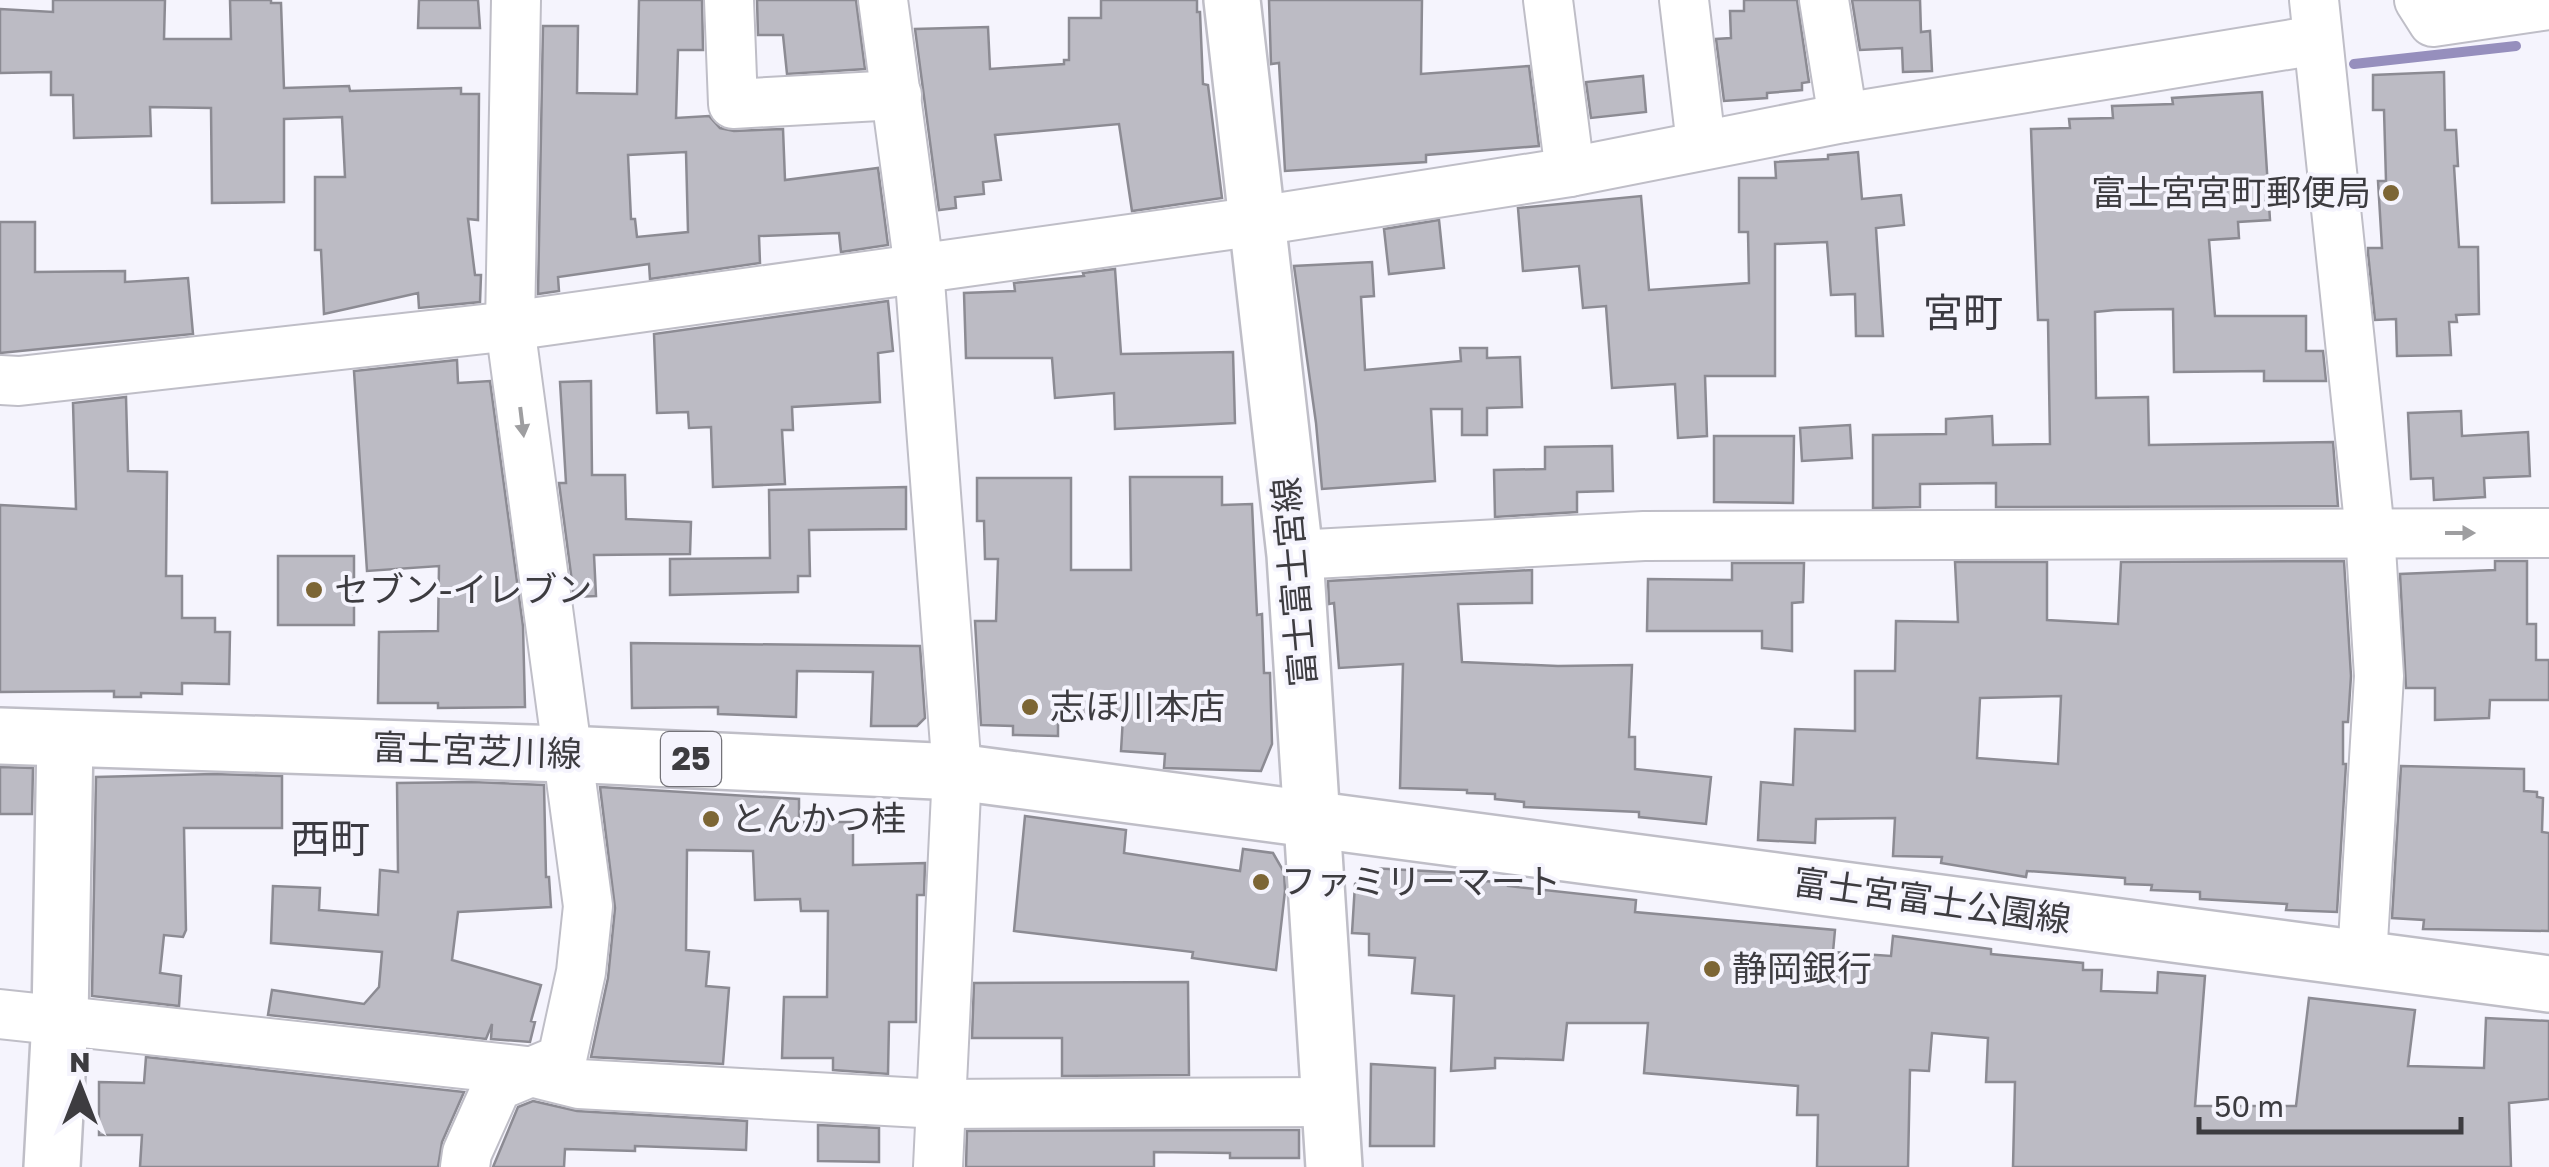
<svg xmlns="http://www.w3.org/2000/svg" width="2549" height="1167" viewBox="0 0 2549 1167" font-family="'Golos Text','Noto Sans JP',sans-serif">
<rect width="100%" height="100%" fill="#f5f4fd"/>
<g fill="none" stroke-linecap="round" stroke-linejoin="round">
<path stroke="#968fbd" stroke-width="10" d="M2354 64 2516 46"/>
</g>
<g fill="#bcbbc4" stroke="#8c8b93" stroke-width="2.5" fill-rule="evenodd">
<path d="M53 0H165L164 39H231L230 0H271V3H281L284 88 349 86 350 91 461 88V94H479L478 220 468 219 475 275H481L480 302 419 308 418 293 324 314 321 250H315V177H345L342 117 284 119V202L212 203 211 108 150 107 151 136 74 138 73 95H51V72L0 73V9L53 12Z"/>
<path d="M419 0H478L480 28H418Z"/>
<path d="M639 0H702L703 50H678L676 118 709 116 720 128 734 131 783 129 785 180 878 168 888 245 841 252 839 233 759 236 760 263 650 279 649 264 558 277 559 291 538 294 543 26H578L577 93 637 94ZM686 152 688 232 637 237 635 219H631L628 155Z"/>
<path d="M757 0H856L865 69 787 74 783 35H758Z"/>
<path d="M1101 0H1197V12H1200L1203 84 1208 85 1222 198 1132 211 1119 124 995 135 1001 180 983 182 984 194 955 197 956 208 939 210 915 29 988 27 990 69 1064 64V60H1069V18H1101Z"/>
<path d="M1269 0H1422L1421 74 1529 66 1539 146 1426 155V162L1285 171 1279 63 1271 64Z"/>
<path d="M1744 0H1797L1809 82 1802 83V90L1767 93V98L1724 101 1716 39 1731 38 1730 11H1744Z"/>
<path d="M1852 0H1920L1921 32 1930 31 1932 71 1903 72 1902 48 1860 50Z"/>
<path d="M2444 72 2445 130H2456L2458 166H2454L2459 247H2478L2479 314 2456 315 2457 322H2449L2451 355 2397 356 2396 319 2375 320 2368 253V248H2382L2378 181H2386L2384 110H2373V75Z"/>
<path d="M1643 76 1646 112 1591 118 1586 82Z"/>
<path d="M2262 92 2270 220 2238 222 2239 238 2209 240 2215 316H2306V351H2323L2326 381H2264V371L2174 372 2173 309 2115 310 2095 312 2096 398 2148 397 2149 445 2333 442 2338 506 1996 507V483L1920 484V507L1873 508V435L1946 434V419L1992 416 1993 445 2050 444 2048 320H2038L2031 129 2070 128 2069 119 2113 118 2112 106 2173 104 2172 98Z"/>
<path d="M1858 152 1862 199 1901 195 1904 225 1876 228 1883 336H1856L1855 294 1831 295 1827 242 1775 244V376H1705L1707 436 1678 438 1675 384 1612 388 1606 306 1583 308 1579 266 1523 271 1518 208 1641 196 1649 290 1749 283 1748 232H1739V178H1776L1775 162 1828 159V155Z"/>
<path d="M1439 220 1444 268 1389 274 1384 229Z"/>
<path d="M0 222H35V272L125 271V282L188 278 193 334 0 353Z"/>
<path d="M1372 262 1374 296 1361 297 1365 370 1461 361 1460 348H1487V358L1520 357 1522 407 1487 408V435H1462V409H1431L1435 481 1322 489 1316 423 1294 266Z"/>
<path d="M1115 269 1121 354 1233 352 1235 423 1115 429 1114 393 1055 398 1052 358H966L964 293 1015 291 1014 283 1084 276 1083 273Z"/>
<path d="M888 301 893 351 878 353 880 402 792 407 793 430H782L785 484 713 487 711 427 689 428 688 412 657 413 654 334Z"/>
<path d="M457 360 458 383 490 381 523 626 525 707 438 708V703H378L379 632 438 631 439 566 367 571 354 371Z"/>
<path d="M591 381 592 475H625L626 519 691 522 690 554 594 555 596 596 574 597 559 483H566L560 382Z"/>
<path d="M126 397 128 471 167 472 166 576H182V618H215V632H230L229 684 182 683V694L141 693V697H114V691L0 692V505L76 509 73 403Z"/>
<path d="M2461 411 2462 436 2528 432 2530 476 2484 478 2485 497 2434 500 2433 478 2411 479 2408 413Z"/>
<path d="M1850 425 1852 458 1802 461 1800 428Z"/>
<path d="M1714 436H1794L1793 503 1714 502Z"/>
<path d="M1612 446 1613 491 1577 492V512L1495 517 1494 470 1545 469V447Z"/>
<path d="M1130 477H1222V505L1252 504 1257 615 1262 614 1264 673H1270L1272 744 1261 771 1164 768 1165 754 1121 751 1123 717 1058 711V736L1013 735V726L981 725 975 621H996L998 559H985L984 521H977V478H1071V570H1131Z"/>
<path d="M906 487V529L809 530 810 576H798V592L670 595V559L770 558 769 490Z"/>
<rect x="278" y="556" width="76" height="69"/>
<path d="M2344 561 2351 676 2348 722H2343V764H2346L2337 912 2286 910 2287 904 2200 899V892L2151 890 2152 885 2125 884V878L2027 871 2026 877 1941 863 1942 857 1893 856 1895 818 1816 819 1815 843 1758 840 1761 782 1793 785 1795 729 1855 731V671H1895L1896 621 1958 622 1955 562H2047V620L2118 624 2121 562ZM2061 696 2058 764 1977 758 1980 698Z"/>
<path d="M2495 561H2527V624H2536V660H2549V700H2490L2489 718 2435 720V688H2406L2400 574 2495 570Z"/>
<path d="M1732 563H1804L1803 602 1792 603V651L1762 648V631H1647L1648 579 1732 580Z"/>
<path d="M1532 570V603L1458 604 1462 662 1558 666 1632 665 1629 737H1635V769L1711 777 1706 824 1639 817V812L1524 807V802L1495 799V794L1467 793V790L1400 788 1403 664 1339 668 1334 603 1329 604 1328 581Z"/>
<path d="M631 643 920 646 925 718 917 726H871L873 672 797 671 796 717 718 714V707L632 708Z"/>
<path d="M2401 766 2524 769V791L2537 792V797L2543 798 2542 832 2549 833V931L2423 929 2424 920 2392 918Z"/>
<path d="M0 767 33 768 32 814H0Z"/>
<path d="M214 774 282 776V828H184L186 930 183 937 164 935 160 973 181 976 179 1006 92 996 96 777Z"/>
<path d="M473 782 544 785 546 877H549L551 907 458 912 452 960 541 985 531 1021 535 1022 530 1042 491 1039 492 1024 486 1039 268 1015 272 990 364 1004 379 987 382 952 271 943 273 886 320 888 319 910 378 915 380 870 398 872 397 783Z"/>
<path d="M600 787 799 799V822H853V865L925 863 924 895H917L916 1022H889L888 1074 833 1070V1058H782L784 997H827L828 911H801L800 899 755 900 753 851 687 850 686 950 709 952 706 986 729 988 723 1064 591 1057 608 978 615 908Z"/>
<path d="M1025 816 1126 830 1124 853 1240 871 1243 849 1273 853 1284 872 1285 891 1276 970 1192 958 1193 952 1014 931Z"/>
<path d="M1370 868 1463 873 1462 879 1508 883V886L1636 900 1635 912 1835 930 1833 952 1891 956 1893 936 1991 949V954L2083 963V970H2102L2101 991 2157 993 2158 972 2205 976 2195 1106H2296L2309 998 2415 1010 2408 1066 2484 1068 2486 1018 2549 1021V1099L2509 1103 2511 1167H2013L2015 1082H1986L1988 1038 1932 1033 1929 1071 1910 1070 1908 1167H1817L1818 1115H1797L1798 1086 1644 1073 1648 1023H1567L1563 1060 1495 1058V1068L1451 1071 1454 996 1412 993 1415 958 1369 955V934L1352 933 1355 884Z"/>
<path d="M1188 982 1189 1075 1062 1076V1038H972L974 983Z"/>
<path d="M146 1057 464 1092 442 1142 438 1167H140L142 1135H99V1082L144 1083Z"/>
<path d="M1371 1064 1435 1068 1434 1146H1370Z"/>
<path d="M533 1101 577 1111 747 1121 746 1150 635 1146V1151L565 1149 564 1167H493L518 1107Z"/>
<path d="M818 1125 879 1128V1162L818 1161Z"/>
<path d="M1299 1130V1158H1230V1153L1154 1152V1167H966L967 1131Z"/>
</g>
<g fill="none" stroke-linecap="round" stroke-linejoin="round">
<defs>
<g id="minor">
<path d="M729 0 733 104 897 95"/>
<path d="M883 0 919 268 957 772 938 1167"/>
<path d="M1548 0 1570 172"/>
<path d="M1684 0 1701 144"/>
<path d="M1824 0 1843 118"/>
<path d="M2314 0 2370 532 2379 676 2362 958"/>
<path d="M2419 0 2433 22 2549 5"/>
<path d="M0 380 19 381 510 326 1258 221 1570 172 1843 118 2317 40"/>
<path d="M1295 555 1644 536 2549 533"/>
<path d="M0 1014 527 1071 579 1084 940 1104 1330 1102"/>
<path d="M465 1167 467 1153 497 1086 562 1059 581 972 588 906 510 326 516 0"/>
</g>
<g id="major">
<path d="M1232 0 1295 555 1334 1167"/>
<path d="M0 736 565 754 957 772 2549 984"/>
<path d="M52 1167 60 1019 65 739"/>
</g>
</defs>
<use href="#minor" stroke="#bfbec7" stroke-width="52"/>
<use href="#major" stroke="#bfbec7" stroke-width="60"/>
<use href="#minor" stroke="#fff" stroke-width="48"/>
<use href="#major" stroke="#fff" stroke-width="55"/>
</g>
<defs><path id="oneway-solid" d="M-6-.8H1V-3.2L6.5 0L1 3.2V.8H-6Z" transform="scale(2.5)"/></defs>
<g fill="#9e9ea0">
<use href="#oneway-solid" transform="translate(522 422) rotate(83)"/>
<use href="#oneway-solid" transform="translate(2460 533)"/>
</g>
<g fill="#7c6535" stroke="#f5f4fd" stroke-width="4">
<circle cx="2391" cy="193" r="10"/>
<circle cx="314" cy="590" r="10"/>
<circle cx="1030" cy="707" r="10"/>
<circle cx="711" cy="819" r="10"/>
<circle cx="1261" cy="882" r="10"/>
<circle cx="1712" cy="969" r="10"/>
</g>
<g text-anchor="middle" stroke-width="8" stroke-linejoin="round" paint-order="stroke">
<rect fill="#f5f4fd" stroke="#747379" stroke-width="2.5" x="661" y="732" width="60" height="54" rx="8"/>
<g font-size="32" font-weight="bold" fill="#3d3c40">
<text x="691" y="770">25</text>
</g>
<g font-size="35" fill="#3d3c40" stroke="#f5f4fd" text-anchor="start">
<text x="2371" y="205" text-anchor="end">富士宮宮町郵便局</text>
<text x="334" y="602">セブン-イレブン</text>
<text x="1050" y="719">志ほ川本店</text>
<text x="731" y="831">とんかつ桂</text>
<text x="1281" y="894">ファミリーマート</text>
<text x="1732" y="981">静岡銀行</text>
</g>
<g font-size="35" fill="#3d3c40" stroke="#f5f4fd">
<text transform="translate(1295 582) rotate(-95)" y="12">富士富士宮線</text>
<text transform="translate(477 751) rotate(2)" y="12">富士宮芝川線</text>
<text transform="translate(1932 901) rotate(8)" y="12">富士宮富士公園線</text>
</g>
<g font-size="40" fill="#3b3a41" stroke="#f5f4fd">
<text x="1963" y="327">宮町</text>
<text x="330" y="853">西町</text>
</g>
</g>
<g transform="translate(80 1087)" stroke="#f5f4fd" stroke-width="8" paint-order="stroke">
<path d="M0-8L18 38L0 25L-18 38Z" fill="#3d3c40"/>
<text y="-15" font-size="28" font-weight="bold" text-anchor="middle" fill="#3d3c40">N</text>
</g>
<path d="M2199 1117v15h262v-15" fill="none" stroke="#3d3c40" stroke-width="5"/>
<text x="2214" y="1117" font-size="30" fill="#3d3c40" stroke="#f5f4fd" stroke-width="8" paint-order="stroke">50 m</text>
</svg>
